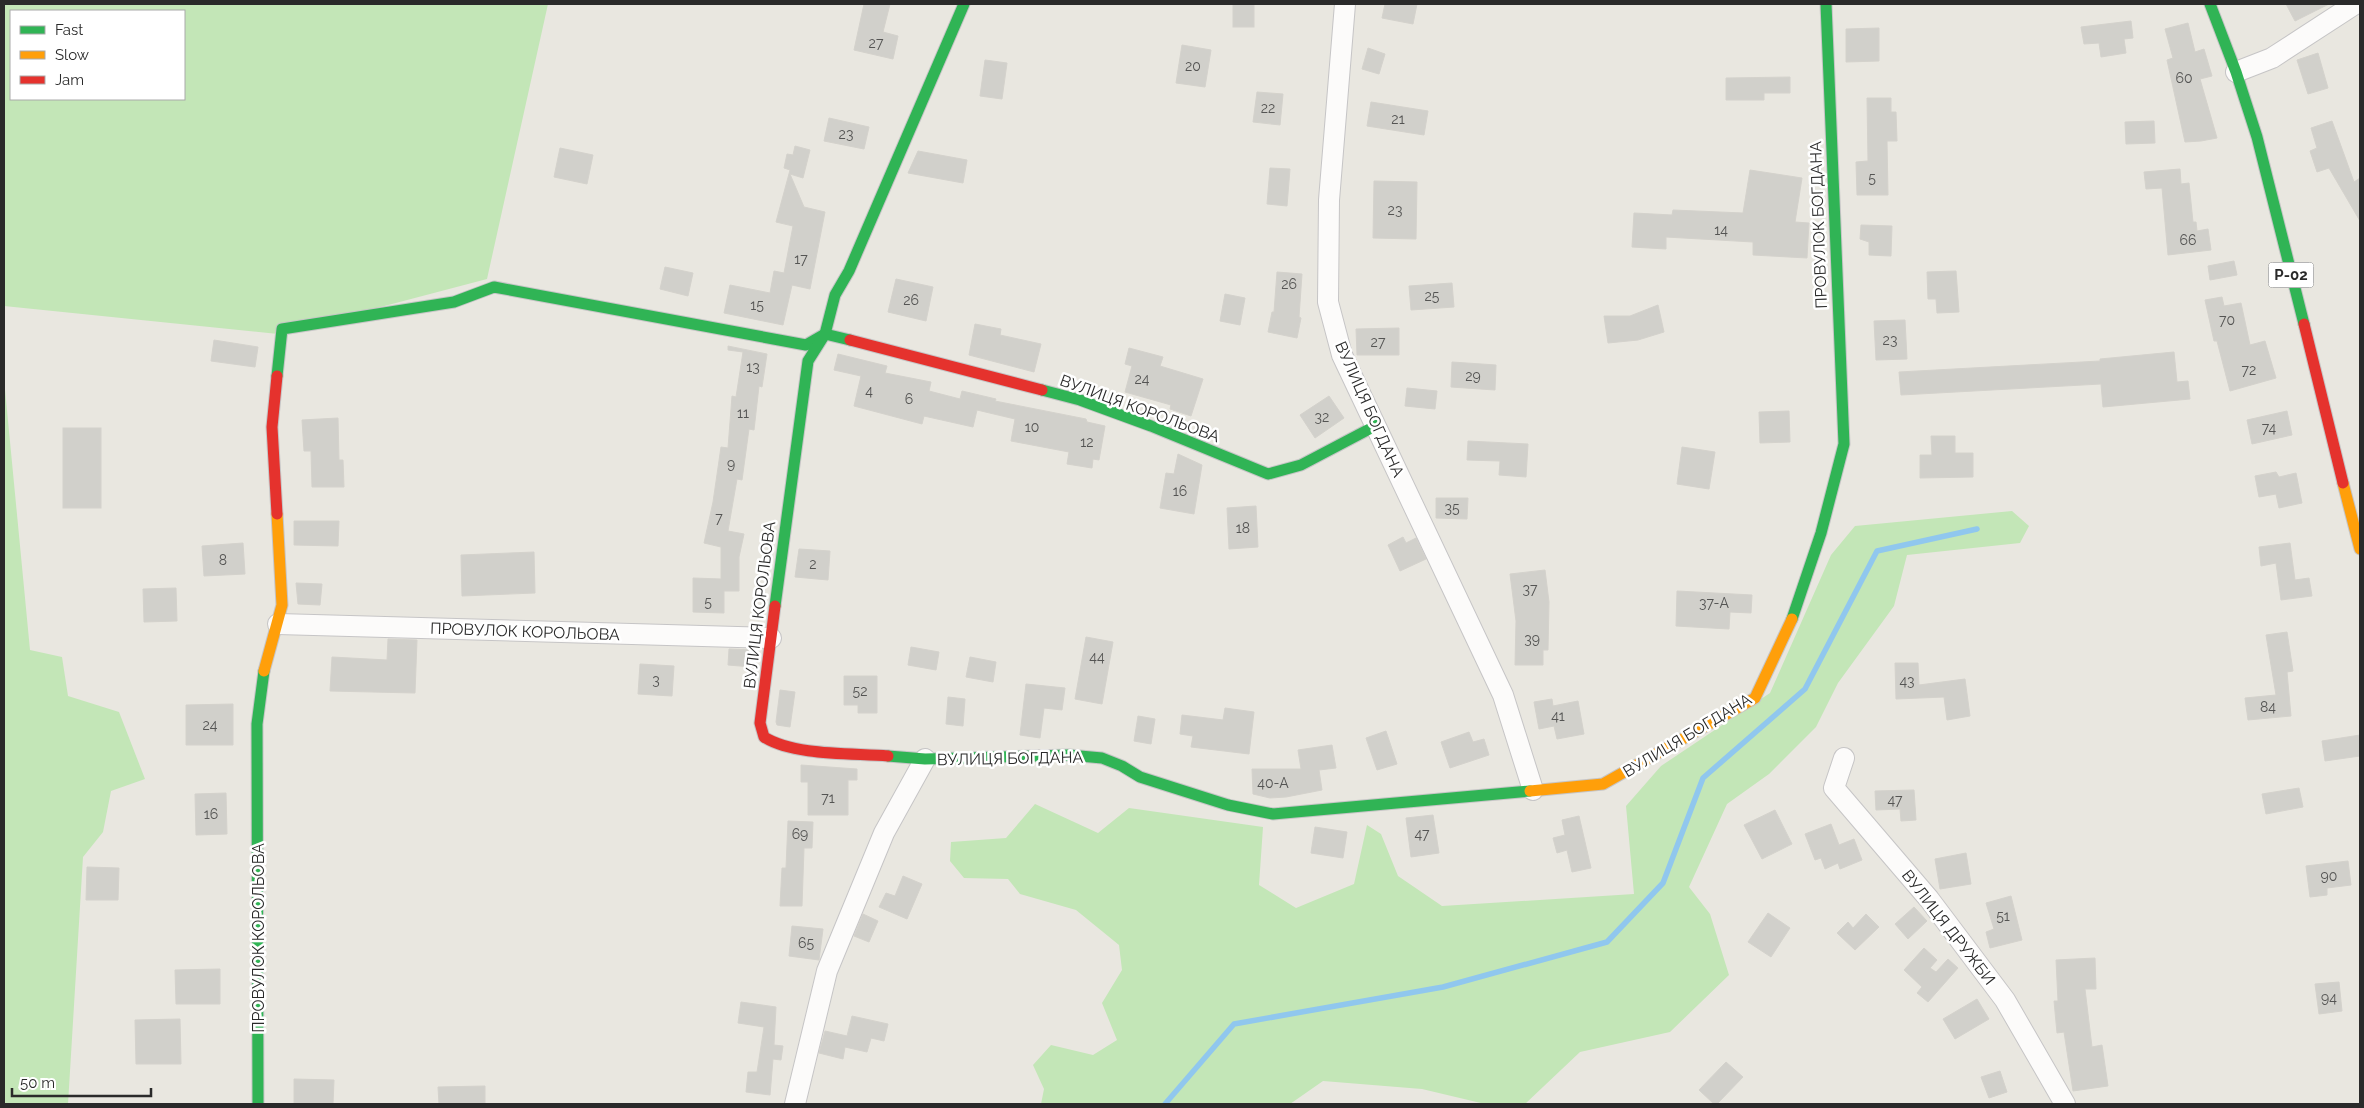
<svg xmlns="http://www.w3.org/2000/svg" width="2364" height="1108" viewBox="0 0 2364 1108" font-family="Raleway,sans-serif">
<rect width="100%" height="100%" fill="#e9e7e0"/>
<g fill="#c3e6b7" fill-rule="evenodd">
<path d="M4 4H548L487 279 278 334 4 306ZM11 11H184V99H11Z"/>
<path d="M4 379 30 650 62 657 68 696 119 712 145 779 111 791 103 832 83 857 68 1104H4Z"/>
<path d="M2012 511 2029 526 2020 543 1907 555 1894 606 1838 683 1816 727 1769 774 1727 804 1689 887 1710 914 1729 975 1670 1032 1580 1052 1525 1104H1485L1422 1089 1323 1081 1290 1104H1041L1044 1089 1033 1065 1051 1045 1093 1055 1117 1040 1102 1003 1122 970 1119 945 1076 910 1020 894 1008 879 964 878 950 861 951 842 1006 838 1035 804 1098 833 1129 808 1263 827 1259 885 1296 908 1354 884 1367 825 1381 834 1398 876 1442 906 1634 894 1626 806 1661 766 1770 693 1831 555 1855 526Z"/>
</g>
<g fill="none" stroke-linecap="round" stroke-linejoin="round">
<path stroke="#90c7ee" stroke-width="5.5" d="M1165 1104 1234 1024 1443 987 1607 942 1663 883 1703 778 1805 689 1877 551 1977 529"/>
</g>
<g fill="#d1d0cb" stroke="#d4d2cc">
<path d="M864 4H890L883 32 898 36 893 59 854 50Z"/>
<rect x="1233" y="4" width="21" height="23"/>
<path d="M1385 4H1417L1413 24 1382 18Z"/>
<path d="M2286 4H2329L2295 21Z"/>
<path d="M2131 21 2133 38 2124 39 2126 53 2101 57 2099 43 2084 44 2081 27Z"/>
<path d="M2188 23 2195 52 2204 49 2212 76 2200 79 2217 138 2201 141 2185 142 2167 60 2173 58 2165 29Z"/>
<path d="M1879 28V61L1846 62V29Z"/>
<path d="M1182 45 1211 50 1205 87 1176 83Z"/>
<path d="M1368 48 1385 54 1379 74 1362 69Z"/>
<path d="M2318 53 2328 88 2308 94 2297 60Z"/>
<path d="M985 60 1007 63 1002 99 980 96Z"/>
<path d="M1790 77V93H1764V100H1726V78Z"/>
<path d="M1257 92 1283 94 1280 125 1253 122Z"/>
<path d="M1867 98H1891V112H1896L1897 141H1887L1888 195H1857L1856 162 1868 161Z"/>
<path d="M1371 102 1428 111 1424 135 1367 126Z"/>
<path d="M829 118 869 127 864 149 824 141Z"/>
<path d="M2154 121 2155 143 2126 144 2125 122Z"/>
<path d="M2332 121 2354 182 2360 178V221L2329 168 2317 172 2310 151 2317 148 2311 128Z"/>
<path d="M795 146 810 150 803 178 790 174 804 207 825 212 810 289 792 285 783 325 724 313 730 285 770 293 774 271 784 273 793 226 776 222 790 170 784 168 787 154 793 155Z"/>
<path d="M560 148 593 155 587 184 554 177Z"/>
<path d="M918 151 967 160 963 183 908 173Z"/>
<path d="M1270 168 1290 169 1287 206 1267 204Z"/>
<path d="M2180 169 2181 184 2189 183 2193 222H2196L2197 231 2208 229 2211 250 2168 255 2162 188 2146 189 2144 172Z"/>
<path d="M1750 170 1802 178 1795 222 1809 223 1807 258 1753 255V242L1666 237V249L1632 247 1634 213 1672 215 1673 210 1743 213Z"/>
<path d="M1374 181 1417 182 1416 239 1373 238Z"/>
<path d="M1861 225 1892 226 1891 256 1869 255V242L1860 239Z"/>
<path d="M2234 261 2237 275 2210 280 2208 266Z"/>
<path d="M665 267 693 273 688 296 660 289Z"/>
<path d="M1956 271 1959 312 1937 313 1936 299H1928L1927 272Z"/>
<path d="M1277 272 1302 274 1299 317 1301 318 1297 338 1268 332 1272 312H1274Z"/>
<path d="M896 279 933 287 926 321 888 312Z"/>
<path d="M1452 283 1454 307 1411 310 1409 286Z"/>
<path d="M1225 294 1245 298 1240 325 1220 321Z"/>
<path d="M2222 297 2224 306 2241 303 2250 345 2265 341 2276 378 2230 391 2217 341H2214L2205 300Z"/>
<path d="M1658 305 1664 332 1638 340 1608 343 1604 316H1630Z"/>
<path d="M1905 320 1907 359 1876 360 1874 321Z"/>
<path d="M975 324 1001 329 1000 335 1041 344 1034 372 969 355Z"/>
<path d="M1399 328V355H1357L1356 329Z"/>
<path d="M214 340 258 347 255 367 211 361Z"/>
<path d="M728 346 767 354 762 387 759 386 754 430 749 429 742 480 737 479 728 531 744 534 739 557V591H724V613L693 612V578L721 579V547L704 543 713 502 721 447 728 448 732 396 736 397 743 352 728 350Z"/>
<path d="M1129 348 1163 357 1160 366 1203 379 1191 416 1170 409 1171 405 1125 392 1132 366 1125 364Z"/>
<path d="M2174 352 2177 382 2188 381 2190 399 2103 407 2101 384 1901 395 1899 372 2100 361V359Z"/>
<path d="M838 354 887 366 885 373 931 382 929 391 960 399 962 391 996 399 995 401 1086 419 1087 422 1105 426 1099 460 1093 459 1092 468 1067 464 1069 452 1011 441 1015 419 977 410 973 427 924 416 922 424 854 406 861 376 834 370Z"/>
<path d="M1452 362 1496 365 1495 390 1451 387Z"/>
<path d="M1407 388 1437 391 1435 409 1405 406Z"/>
<path d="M1329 396 1344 418 1315 438 1300 415Z"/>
<path d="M1789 411 1790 442 1760 443 1759 412Z"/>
<path d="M2287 411 2292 435 2252 444 2247 420Z"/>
<path d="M338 418 339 460H343L344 487H312L311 451H304L302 420Z"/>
<rect x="63" y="428" width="38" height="80"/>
<path d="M1931 436H1955V453H1973V477L1920 478V455H1932Z"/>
<path d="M1468 441 1528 444 1526 477 1499 475 1500 461 1467 460Z"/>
<path d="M1682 447 1715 452 1709 489 1677 484Z"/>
<path d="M1178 454 1202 465 1194 514 1160 508 1166 473 1174 474Z"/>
<path d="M2276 472 2279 477 2296 473 2302 503 2279 508 2276 494 2259 497 2255 476Z"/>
<path d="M1436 498H1468L1467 519 1436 518Z"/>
<path d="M1256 506 1258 547 1229 549 1227 508Z"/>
<path d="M294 521H339L338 546 294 545Z"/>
<path d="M1403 537 1406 543 1416 538 1426 559 1400 571 1388 545Z"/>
<path d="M243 543 245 574 204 576 202 546Z"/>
<path d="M2290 543 2295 580 2309 578 2312 596 2281 600 2276 563 2261 566 2259 547Z"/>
<path d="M799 549 830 551 828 580 795 577Z"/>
<path d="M534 552 535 593 462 596 461 555Z"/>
<path d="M1545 570 1549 602 1548 650H1543V665H1515L1516 621 1510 574Z"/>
<path d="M296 583 322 584 320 605 298 604Z"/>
<path d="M176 588 177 621 144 622 143 589Z"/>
<path d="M1677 591 1752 595 1751 613 1730 612 1729 629 1676 626Z"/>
<path d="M2287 632 2293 671 2287 672 2291 716 2248 720 2245 698 2276 695 2266 635Z"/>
<path d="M1086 637 1113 642 1102 704 1075 699Z"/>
<path d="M388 639 417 640 415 693 330 691 332 657 387 660Z"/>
<path d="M911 647 939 652 936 670 908 665Z"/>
<path d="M729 649 754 650 752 667 728 665Z"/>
<path d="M970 657 996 662 993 682 966 677Z"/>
<path d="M1895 663H1918L1919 685 1965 679 1970 716 1947 720 1944 697 1896 699Z"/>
<path d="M640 664 674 666 672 696 638 694Z"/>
<path d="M844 676H877V713H858V705H844Z"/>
<path d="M1026 684 1065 688 1062 710 1044 708 1040 738 1020 735Z"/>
<path d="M780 690 795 692 790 727 777 725 776 722Z"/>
<path d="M948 697 965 699 963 726 946 724Z"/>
<path d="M1552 699 1553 706 1578 701 1584 734 1557 739 1554 726 1539 729 1534 702Z"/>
<path d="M233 704V745H186V705Z"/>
<path d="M1225 708 1254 712 1249 754 1191 747 1193 736 1180 734 1182 715 1223 720Z"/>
<path d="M1138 716 1155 719 1151 744 1134 741Z"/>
<path d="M1386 731 1397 764 1377 770 1366 738Z"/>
<path d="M1469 732 1473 742 1484 739 1489 755 1450 768 1441 742Z"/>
<path d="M2360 735V756L2325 761 2322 741Z"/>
<path d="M1332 745 1336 768 1319 770 1322 790 1286 797 1270 798 1253 794 1252 769H1301L1298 750Z"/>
<path d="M801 765 857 769V780H848V815H808V782H801Z"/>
<path d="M2299 788 2303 807 2266 814 2262 794Z"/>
<path d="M1914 790 1916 820 1901 821 1900 809 1876 810 1875 791Z"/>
<path d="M226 793 227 834 196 835 195 794Z"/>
<path d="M1775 810 1792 844 1762 859 1744 825Z"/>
<path d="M1433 815 1439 853 1411 857 1406 818Z"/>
<path d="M1579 816 1591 868 1572 872 1567 850 1557 853 1553 838 1565 835 1562 820Z"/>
<path d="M788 821 813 822 812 848H804L802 906H780L782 868H786Z"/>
<path d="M1831 824 1839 845 1854 839 1862 860 1840 869 1838 863 1825 869 1821 858 1815 860 1805 834Z"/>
<path d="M1315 827 1347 832 1343 858 1311 853Z"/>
<path d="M1966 853 1971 884 1940 889 1935 859Z"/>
<path d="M2348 861 2351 885 2327 888V895L2310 897 2306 866Z"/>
<path d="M87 867 119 868 118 900H86Z"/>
<path d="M903 876 922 884 907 919 879 907 886 893 895 896Z"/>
<path d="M2011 896 2022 940 1990 948 1986 932 1994 929 1986 903Z"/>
<path d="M1914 907 1927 921 1908 939 1895 924Z"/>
<path d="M1768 913 1790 928 1771 957 1748 942Z"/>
<path d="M863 914 878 921 869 942 854 936Z"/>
<path d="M1866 914 1879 927 1855 950 1837 933 1848 922 1853 928Z"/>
<path d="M792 926 823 929 819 960 789 956Z"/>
<path d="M1924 948 1937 960 1930 968 1936 972 1948 959 1958 968 1928 1002 1917 993 1922 987 1904 970Z"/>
<path d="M2095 958 2096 989H2085L2092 1047 2102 1045 2108 1086 2073 1091 2064 1032 2057 1033 2054 1001H2058L2056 960Z"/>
<path d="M220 969V1004H176L175 970Z"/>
<path d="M2339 982 2342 1011 2319 1014 2315 984Z"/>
<path d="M1977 999 1989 1019 1955 1039 1943 1019Z"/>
<path d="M741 1002 776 1007 774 1045 783 1046 781 1060 773 1059 770 1095 746 1092 748 1072H757L764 1027 738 1023Z"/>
<path d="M852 1016 888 1024 884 1041 871 1038 867 1052 845 1047 843 1059 819 1053 825 1031 847 1036Z"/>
<path d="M180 1019 181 1064H136L135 1020Z"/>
<path d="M1726 1062 1743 1077 1717 1104H1714L1699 1090Z"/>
<path d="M2000 1071 2007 1092 1989 1098 1981 1077Z"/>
<path d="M294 1079 334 1080 333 1104H294Z"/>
<path d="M485 1086V1104H439L438 1087Z"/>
</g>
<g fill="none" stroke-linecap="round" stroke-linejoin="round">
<defs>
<g id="street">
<path d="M1345 4 1329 200 1328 302 1342 355 1503 695 1533 790"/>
<path d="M2236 72 2272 58 2355 4"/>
<path d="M278 624 771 638"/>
<path d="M1844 758 1834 788 1929 899 2005 1000 2065 1104"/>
<path d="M795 1104 827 971 884 833 925 759"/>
</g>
<g id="fast">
<path d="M2210 4 2236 72 2257 137 2304 324"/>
<path d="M277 376 282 329 454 302 494 287 806 345 825 334 850 340"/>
<path d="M1042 390 1080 400 1151 426 1268 474 1301 465 1377 425"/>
<path d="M775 606 808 361 825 334 835 295 849 271 964 4"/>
<path d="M1792 619 1821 533 1844 444 1826 4"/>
<path d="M888 756 925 759 1069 755 1102 758 1122 766 1140 777 1228 805 1273 814 1530 791"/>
<path d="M258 1104 257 724 264 671"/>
</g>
<g id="slow">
<path d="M2343 483 2360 549"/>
<path d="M264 671 282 605 277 514"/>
<path d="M1530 791 1603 784 1755 698 1792 619"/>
</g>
<g id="jam">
<path d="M2304 324 2343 483"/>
<path d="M850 340 1042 390"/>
<path d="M277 514 272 427 277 376"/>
<path d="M775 606 760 723 764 737C794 756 852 753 888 756"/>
</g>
</defs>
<use href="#street" stroke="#c6c5c6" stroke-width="22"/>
<use href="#fast" stroke="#c6c5c6" stroke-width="13"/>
<use href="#slow" stroke="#c6c5c6" stroke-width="13"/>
<use href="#jam" stroke="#c6c5c6" stroke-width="13"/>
<use href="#street" stroke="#fcfbfa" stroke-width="20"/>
<use href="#fast" stroke="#30b455" stroke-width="11"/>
<use href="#slow" stroke="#ff9f0a" stroke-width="11"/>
<use href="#jam" stroke="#e5322d" stroke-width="11"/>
</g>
<g text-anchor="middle" stroke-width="5" stroke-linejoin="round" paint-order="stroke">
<g font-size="14" fill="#545453">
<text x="876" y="48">27</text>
<text x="1193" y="71">20</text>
<text x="2184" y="83">60</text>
<text x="1268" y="113">22</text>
<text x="1398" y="124">21</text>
<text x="846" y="139">23</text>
<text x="1872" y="183">5</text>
<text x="1395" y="215">23</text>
<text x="1721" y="235">14</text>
<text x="2188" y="245">66</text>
<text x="801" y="264">17</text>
<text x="1289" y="289">26</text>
<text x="1432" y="301">25</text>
<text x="911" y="305">26</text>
<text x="757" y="310">15</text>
<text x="2227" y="325">70</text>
<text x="1890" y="345">23</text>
<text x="1378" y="347">27</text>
<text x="753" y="372">13</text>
<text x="2249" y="375">72</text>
<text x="1473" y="381">29</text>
<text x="1142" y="384">24</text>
<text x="869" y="396">4</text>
<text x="909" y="404">6</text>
<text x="743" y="418">11</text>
<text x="1322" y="422">32</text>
<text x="1032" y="432">10</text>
<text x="2269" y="433">74</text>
<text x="1087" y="447">12</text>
<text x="731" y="469">9</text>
<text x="1180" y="496">16</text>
<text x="1452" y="513">35</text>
<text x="719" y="523">7</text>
<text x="1243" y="533">18</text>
<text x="223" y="565">8</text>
<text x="813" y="569">2</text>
<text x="1530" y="594">37</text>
<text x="708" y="607">5</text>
<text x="1714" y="608">37-А</text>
<text x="1532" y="644">39</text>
<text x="1097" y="662">44</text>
<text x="656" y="685">3</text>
<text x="1907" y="686">43</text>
<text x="860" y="696">52</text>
<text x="2268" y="712">84</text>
<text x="1558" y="721">41</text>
<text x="210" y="730">24</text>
<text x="1273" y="788">40-А</text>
<text x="828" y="803">71</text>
<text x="1895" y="805">47</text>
<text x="211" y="819">16</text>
<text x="800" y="839">69</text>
<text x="1422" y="839">47</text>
<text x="2329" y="881">90</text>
<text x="2003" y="921">51</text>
<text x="806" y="948">65</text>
<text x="2329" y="1003">94</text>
</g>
<rect fill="#fff" stroke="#6a6a6a" stroke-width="1" x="2268.5" y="262.5" width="45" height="25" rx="4"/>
<g font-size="15" font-weight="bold" fill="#2a2a2a">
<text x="2291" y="280">Р-02</text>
</g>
<g font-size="16" fill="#2a2a2a" stroke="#fff">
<text transform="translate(1818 225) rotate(-92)" y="6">ПРОВУЛОК БОГДАНА</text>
<text transform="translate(1140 408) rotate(20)" y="6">ВУЛИЦЯ КОРОЛЬОВА</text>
<text transform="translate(1370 409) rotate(66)" y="6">ВУЛИЦЯ БОГДАНА</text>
<text transform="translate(759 605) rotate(-83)" y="6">ВУЛИЦЯ КОРОЛЬОВА</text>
<text transform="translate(525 631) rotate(2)" y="6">ПРОВУЛОК КОРОЛЬОВА</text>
<text transform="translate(1687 735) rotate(-31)" y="6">ВУЛИЦЯ БОГДАНА</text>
<text transform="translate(1010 758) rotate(-1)" y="6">ВУЛИЦЯ БОГДАНА</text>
<text transform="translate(1949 927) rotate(52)" y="6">ВУЛИЦЯ ДРУЖБИ</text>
<text transform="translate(258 938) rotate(-90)" y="6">ПРОВУЛОК КОРОЛЬОВА</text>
</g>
</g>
<rect width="2364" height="1108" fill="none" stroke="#2a2a2a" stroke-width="10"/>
<rect x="10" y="10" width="175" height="90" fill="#ffffff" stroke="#aaaaaa"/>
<rect x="20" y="26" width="25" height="8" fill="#30b455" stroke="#aaaaaa"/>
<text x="55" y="35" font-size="15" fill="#2a2a2a">Fast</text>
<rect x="20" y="51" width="25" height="8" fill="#ff9f0a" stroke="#aaaaaa"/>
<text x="55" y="60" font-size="15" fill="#2a2a2a">Slow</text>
<rect x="20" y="76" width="25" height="8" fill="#e5322d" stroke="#aaaaaa"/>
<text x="55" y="85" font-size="15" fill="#2a2a2a">Jam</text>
<path d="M12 1088v8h139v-8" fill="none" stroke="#2a2a2a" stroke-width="2.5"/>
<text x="20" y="1088" font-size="15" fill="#2a2a2a" stroke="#ffffff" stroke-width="4" paint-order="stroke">50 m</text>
</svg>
